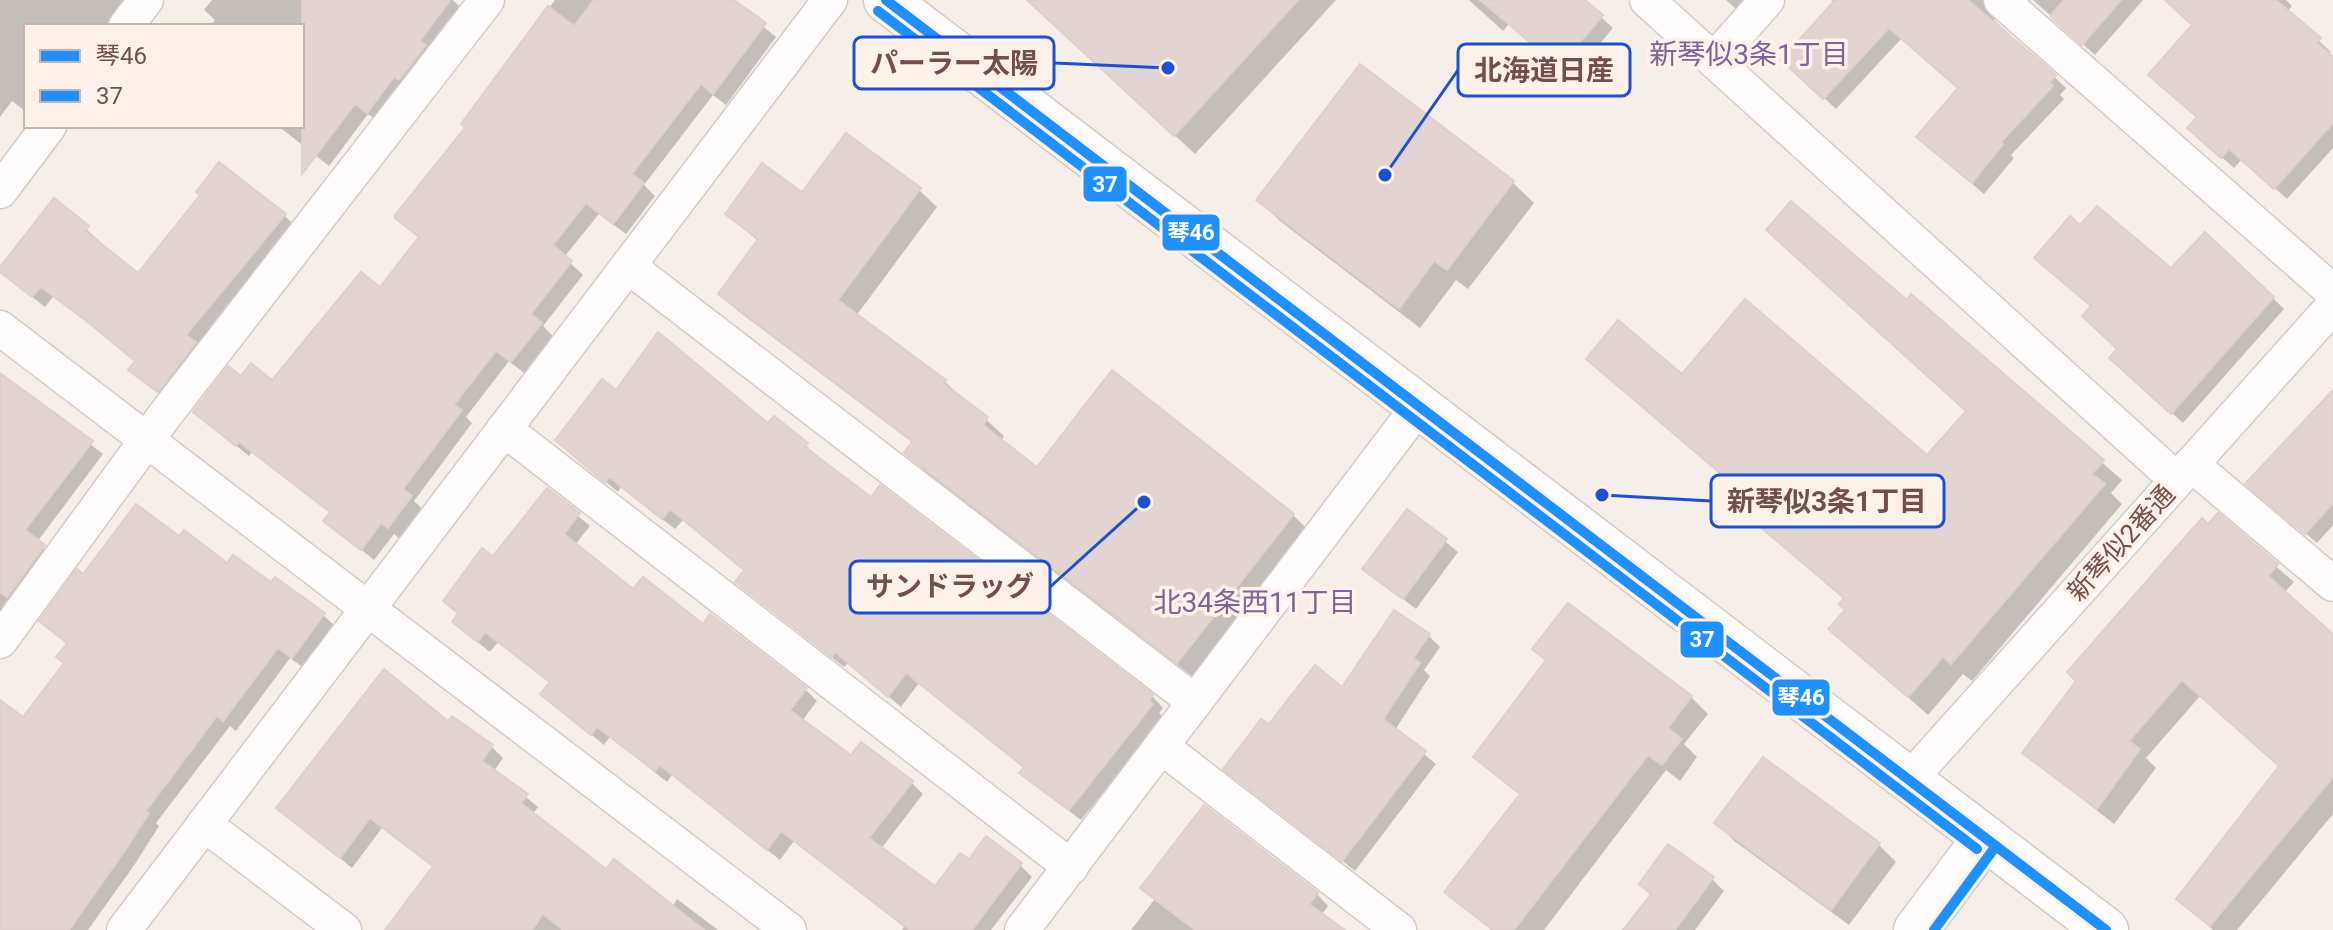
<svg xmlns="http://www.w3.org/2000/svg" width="2333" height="930" viewBox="0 0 2333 930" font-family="Roboto,'Noto Sans JP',sans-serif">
<rect width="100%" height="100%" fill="#f6eee9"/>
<g fill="#0003">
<path d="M0 0H125L105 26H26V112L12 101 0 117Z"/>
<path d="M212 0H453L463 10 380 123 368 114 329 166 278 126H302V26H210L215 20 204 10Z"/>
<path d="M555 0H731L776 37 726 105 713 95 644 185 655 196 626 234 599 214 564 257 583 275 543 326 553 336 524 373 509 361 466 417 472 423 414 501 422 509 400 539 394 534 374 560 326 521 332 513 252 452 249 456 208 423 241 378 272 382 380 289 420 238 397 218 468 128 464 124Z"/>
<path d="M1028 0H1336L1195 154Z"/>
<path d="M1469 0H1582L1613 28 1572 77 1509 24 1503 31Z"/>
<path d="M1726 0H1756L1743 15Z"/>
<path d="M1831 0H2000L1993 8 1994 20 2066 88 2060 95 2064 99 2011 155 2014 158 1984 194 1931 148 1960 88 1902 38 1836 109 1795 71 1835 3Z"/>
<path d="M2033 0H2143L2095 55Z"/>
<path d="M2167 0H2286L2292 6 2287 12 2331 52 2328 55 2333 59V148L2287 199 2242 159 2234 168 2201 139 2194 25Z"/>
<path d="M1361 67 1513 183 1534 203 1468 289 1456 280 1420 328 1280 221 1259 200Z"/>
<path d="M919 190 937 207 856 316 945 382 1004 436 1001 441 1037 469 1293 515 1310 532 1196 679 923 470 906 452 913 443 738 311 721 293 758 241 727 214 803 194Z"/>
<path d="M202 196 284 215 296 227 170 402 131 370 137 362 99 331 53 297 45 307 12 281 55 201 138 276Z"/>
<path d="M2081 228 2171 271 2273 298 2284 309 2183 423 2123 369 2120 349 2093 307Z"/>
<path d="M1912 297 2122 480 2111 493 2122 504 1972 681 1963 674 1928 715 1831 629 1848 610 1845 600 1747 513 1755 504 1589 359 1682 376 1927 458 1968 412 1907 303Z"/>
<path d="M0 375 103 454 37 542 55 558 0 624Z"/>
<path d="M616 392 768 426 806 445 816 458 1152 696 1163 708 1159 713 1163 717 1081 820 1034 785 1022 773 1025 769 919 683 901 707 848 663 844 667 749 593 737 582 746 571 683 520 675 529 621 487 618 492 569 451Z"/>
<path d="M2333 404V525L2317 543 2259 494Z"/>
<path d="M547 490 590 526 575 545 634 592 703 626 806 690 817 701 802 721 851 758 911 782 923 794 881 849 936 889 969 862 1020 865 1032 877 991 930H902L904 927 794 841 780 860 672 775 667 782 610 737 604 745 555 705 551 684 498 642 490 652 466 633 454 622 493 559Z"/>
<path d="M1407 511 1458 552 1416 609 1365 569Z"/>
<path d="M2218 516 2294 582 2284 593 2333 636V814L2237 930H2213L2178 899 2281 767 2200 696 2146 758 2156 768 2114 824 2024 753Z"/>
<path d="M179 539 271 585 323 615 335 626 304 668 290 658 236 731 230 726 156 823 159 826 135 864 88 930H0V724L23 720 66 664 68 644 42 621 84 577Z"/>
<path d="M1428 635 1440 647 1424 670 1430 676 1395 730 1436 764 1355 871 1226 769 1269 727 1342 689Z"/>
<path d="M1535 649 1691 697 1708 714 1684 744 1697 757 1680 781 1666 770 1544 930H1491L1447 892 1521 796 1476 757 1548 662Z"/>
<path d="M449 724 492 747 503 758 494 771 538 807 532 815 606 871 672 907 677 899 718 930H406L434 868 382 828 352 868 279 808Z"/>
<path d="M1763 760 1879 845 1896 862 1849 925 1733 840 1717 823Z"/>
<path d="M1712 879 1724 891 1695 930H1626Z"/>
<path d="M1143 888 1317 894 1328 906 1321 915 1333 930H1131L1154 900Z"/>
</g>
<g fill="#e2d5d1" stroke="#dfd0cb" stroke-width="2">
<path d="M302 0H450L420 41 426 45 399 80 394 77 367 113 355 104 302 174Z"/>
<path d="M594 0H734L766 23 713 94 701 84 632 174 644 183 613 224 586 203 553 245 572 261 531 314 542 323 511 362 496 351 454 405 462 410 403 489 412 496 388 528 381 523 361 550 323 521 330 512 239 442 236 446 193 412 228 366 241 376 251 363 272 380 361 272 380 287 419 237 395 218V215L465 128 461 124 548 6 574 26Z"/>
<path d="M1027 0H1298L1174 136Z"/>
<path d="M1480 0H1585L1603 15 1559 67Z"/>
<path d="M1835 0H1968L2056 75 2050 82 2053 86 2001 142 2003 144 1972 183 1916 137 1958 88 1889 28 1823 99 1781 60Z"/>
<path d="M2064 0H2121L2082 45 2050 16Z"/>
<path d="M2165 0H2276L2321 38 2317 43 2333 57V123L2274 189 2229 149 2221 158 2187 128 2197 117 2148 75 2192 25Z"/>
<path d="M1360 64 1514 181 1447 270 1434 261 1399 309 1256 200Z"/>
<path d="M846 133 921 188 838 300 946 380 944 384 988 417 983 425 1037 467 1112 370 1294 514 1177 663 904 453 912 441 718 294 758 239 725 214 762 163 802 192Z"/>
<path d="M219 162 286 214 186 335 196 342 158 392 128 370 135 361 84 319 41 287 32 297 0 272V267L54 198 89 226 85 231 138 273 200 195 196 192Z"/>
<path d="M1791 201 1907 300 1911 294 2104 460 2092 474 2105 484 1951 664 1943 657 1908 697 1828 629 1845 610 1839 604 1844 598 1745 514 1754 502 1586 359 1618 320 1682 374 1745 299 1927 455 1966 411 1766 230Z"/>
<path d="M2097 206 2171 268 2205 232 2274 297 2171 414 2109 358 2117 349 2082 316 2091 306 2034 258 2070 216 2080 225Z"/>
<path d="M658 332 768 423 774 416 808 443 805 447 871 497 880 485 1153 695 1149 700 1153 704 1069 810 1019 773 1024 767 906 673 888 697 835 652 832 657 735 582 744 570 670 509 662 519 609 477 605 482 555 440 602 379 616 390Z"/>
<path d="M0 373 93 441 25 530 45 545 7 597 0 592Z"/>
<path d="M2333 390V503L2305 534 2245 484Z"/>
<path d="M547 488 580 513 564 534 633 589 643 577 703 624 710 614 807 688 790 710 851 755 861 742 913 781 869 838 935 886 960 853 969 859 986 836 1022 863 972 930H910L781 831 767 850 660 765 655 771 597 727 591 735 540 694 550 682 485 632 478 642 452 622 458 613 443 601 482 548 493 556Z"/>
<path d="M136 504 179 536 184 530 227 563 233 555 271 582 275 577 325 613 292 658 278 648 223 721 217 716 146 811 149 813 124 852 69 930H0V700L23 717 64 663 56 657 67 643 39 621 77 569 83 574Z"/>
<path d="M1407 509 1447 539 1403 599 1362 569Z"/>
<path d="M2218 513 2278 564 2268 576 2333 634V777L2210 926 2176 899 2279 766 2182 680 2129 741 2140 749 2097 809 2022 753 2076 681 2067 672 2202 518 2208 524Z"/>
<path d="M1568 603 1692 696 1668 728 1682 739 1662 765 1648 755 1514 930H1493L1444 892 1520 794 1473 757 1546 660 1532 649Z"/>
<path d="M1394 610 1430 634 1413 658 1420 663 1383 719 1426 751 1342 861 1223 769 1261 719 1269 724 1315 665 1342 687Z"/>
<path d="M384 669 448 721 452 716 493 745 482 761 528 794 521 803 606 869 614 859 704 930H563L543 914 532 930H385L433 866 370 818 340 858 276 808Z"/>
<path d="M1763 757 1880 843 1831 910 1714 823Z"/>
<path d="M1204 805 1318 893 1309 904 1345 930H1195L1140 888Z"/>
<path d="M1668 844 1714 877 1675 930H1623L1651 894 1639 884Z"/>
</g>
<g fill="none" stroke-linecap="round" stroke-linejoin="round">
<defs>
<g id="street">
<path d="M1647 0 2177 480"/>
<path d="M2001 0 2333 292"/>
<path d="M126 26 146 0"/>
<path d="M1714 60 1767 0"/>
<path d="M0 191 49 126"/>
<path d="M628 266 1195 702"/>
<path d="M0 328 789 930"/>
<path d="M504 429 1071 867"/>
<path d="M2191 464 2333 584"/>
<path d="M0 641 165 415 487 0"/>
<path d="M1162 747 1399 930"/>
<path d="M1909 780 2333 306"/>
<path d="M204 824 344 930"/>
<path d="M124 930 830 0"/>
<path d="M1022 930 1419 406"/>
</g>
<g id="secondary">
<path d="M886 0 2106 930"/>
<path d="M1916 930 1985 838"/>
</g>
</defs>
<use href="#street" stroke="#d4cac6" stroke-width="37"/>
<use href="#secondary" stroke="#d5c9c6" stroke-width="47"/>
<use href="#street" stroke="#fefcfc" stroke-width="34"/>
<use href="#secondary" stroke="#fefcfc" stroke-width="44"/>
<defs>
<path id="bus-1" d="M886 0 2106 930"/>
<g id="bus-2">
<path d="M878 11 1977 849"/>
<path d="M1934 930 1996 846"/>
</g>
</defs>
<use href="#bus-1" stroke="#fff2ea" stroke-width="16"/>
<use href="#bus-2" stroke="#fff2ea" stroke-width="16"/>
<use href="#bus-1" stroke="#1e90ff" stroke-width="10"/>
<use href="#bus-2" stroke="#1e90ff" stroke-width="10"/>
</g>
<g text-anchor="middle" stroke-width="7" stroke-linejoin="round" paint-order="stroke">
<g font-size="26" fill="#744f49" stroke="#fff2ea">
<text transform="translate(2121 543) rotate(-48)" y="9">新琴似2番通</text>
</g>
<g font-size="28" fill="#7c6598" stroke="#fff2ea">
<text x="1749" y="64">新琴似3条1丁目</text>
<text x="1255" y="612">北34条西11丁目</text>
</g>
</g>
<path fill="none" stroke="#1d4ed8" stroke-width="3" d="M1168 68L1054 63M1385 175L1458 70M1602 495L1711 501M1144 502L1050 587"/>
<g fill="#1d4ed8" stroke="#fff2ea" stroke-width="3">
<circle cx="1168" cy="68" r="8"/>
<circle cx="1385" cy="175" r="8"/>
<circle cx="1602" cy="495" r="8"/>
<circle cx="1144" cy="502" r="8"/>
</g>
<g fill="#fff2ea" stroke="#1d4ed8" stroke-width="3">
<rect x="854" y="37" width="200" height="52" rx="8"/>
<rect x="1458" y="44" width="172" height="52" rx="8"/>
<rect x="1711" y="475" width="233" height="52" rx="8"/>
<rect x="850" y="561" width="200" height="52" rx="8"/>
</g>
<g font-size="28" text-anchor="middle" font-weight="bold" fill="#744f49">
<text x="954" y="73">パーラー太陽</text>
<text x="1544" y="80">北海道日産</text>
<text x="1827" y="511">新琴似3条1丁目</text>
<text x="950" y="596">サンドラッグ</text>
</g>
<g stroke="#fff2ea" stroke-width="3">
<rect x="1082" y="165" width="46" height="38" rx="8" fill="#1e90ff"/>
<rect x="1161" y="213" width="60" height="39" rx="8" fill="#1e90ff"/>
<rect x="1679" y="620" width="46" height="39" rx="8" fill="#1e90ff"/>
<rect x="1771" y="678" width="60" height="39" rx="8" fill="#1e90ff"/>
</g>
<g font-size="22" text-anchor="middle" font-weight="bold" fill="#fff">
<text x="1105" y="192">37</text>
<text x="1191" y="240">琴46</text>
<text x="1702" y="647">37</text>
<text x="1801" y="705">琴46</text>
</g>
<rect x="24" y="24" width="280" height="104" fill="#fff2ea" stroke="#c7b1aa" stroke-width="2"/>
<rect x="40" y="50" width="40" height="12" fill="#1e90ff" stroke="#c7b1aa" stroke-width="2"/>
<text x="96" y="64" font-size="24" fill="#744f49">琴46</text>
<rect x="40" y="90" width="40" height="12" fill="#1e90ff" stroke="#c7b1aa" stroke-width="2"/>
<text x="96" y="104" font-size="24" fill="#744f49">37</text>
</svg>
